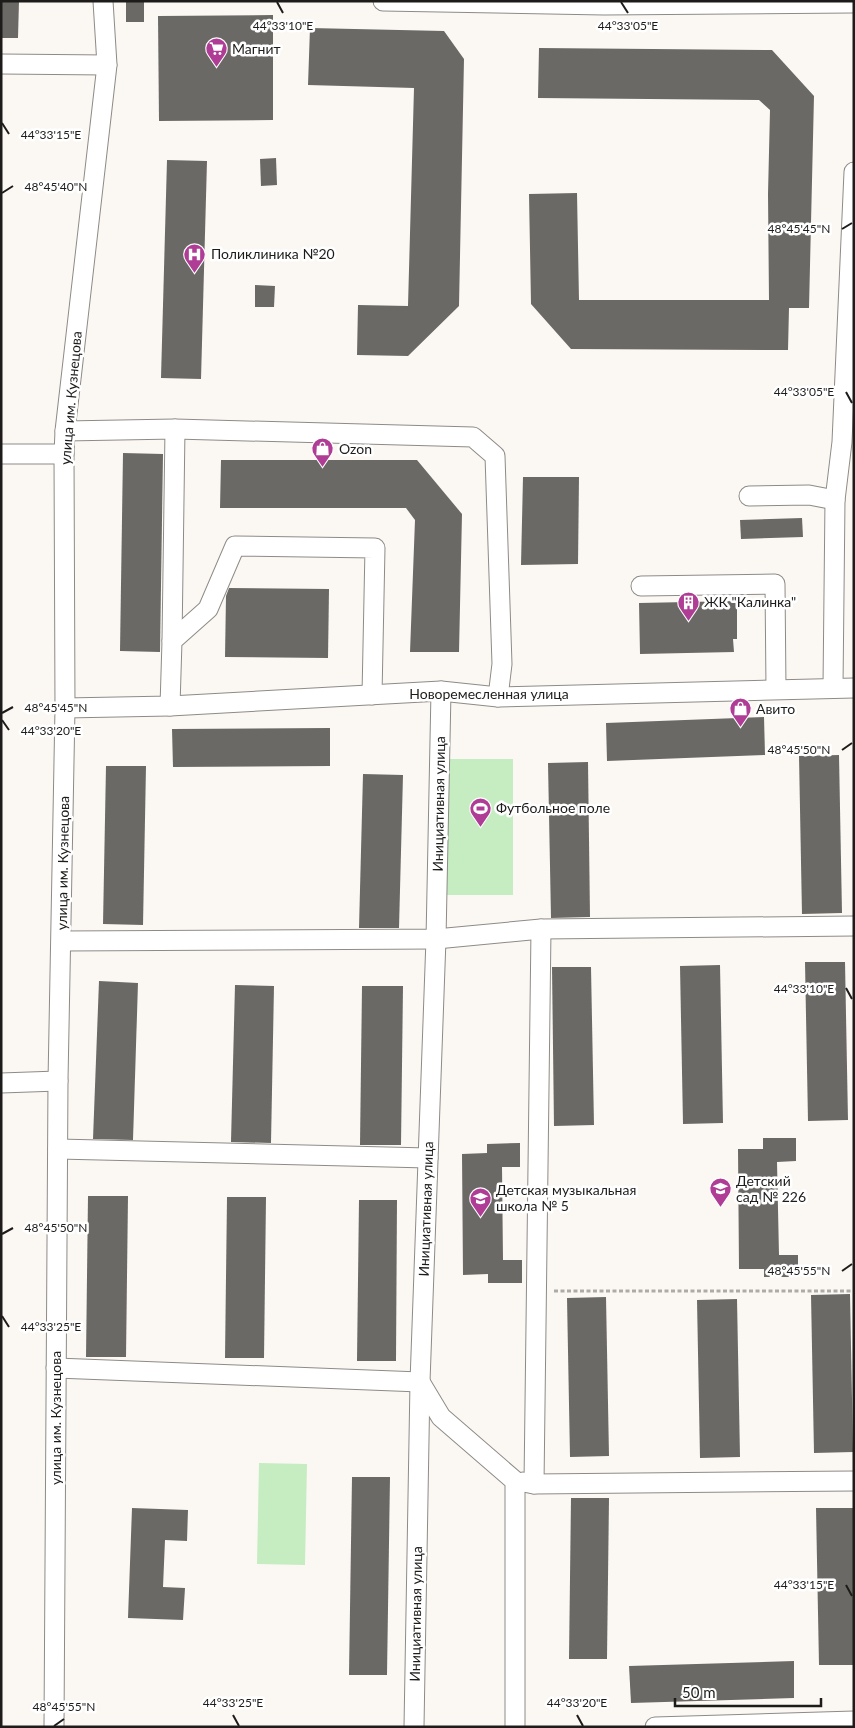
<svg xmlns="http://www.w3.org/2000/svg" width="855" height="1728" viewBox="0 0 855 1728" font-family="Lato,sans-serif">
<rect width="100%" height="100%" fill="#fbf8f4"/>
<g fill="#c6ecc1">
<rect x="446" y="759" width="67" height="136"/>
<path d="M259 1463 307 1464 305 1565 257 1564Z"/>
</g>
<g fill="#6b6965">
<path d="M1 1H19L18 38H1Z"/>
<rect x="126" y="1" width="18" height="21"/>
<path d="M273 15V120L159 121 158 16Z"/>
<path d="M310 28 444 31 464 59 459 306 408 356 357 355 358 305 408 306 414 88 308 85Z"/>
<path d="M539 48 772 50 814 96 809 308H789L788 350 571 349 531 304 529 194 577 193 579 300H769L768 194 770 110 759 100 538 98Z"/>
<path d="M276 158 277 185 261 186 260 159Z"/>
<path d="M167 160 207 161 201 379 161 378Z"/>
<path d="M255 285 275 286 274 307H255Z"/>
<path d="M123 453 163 454 160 652 120 651Z"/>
<path d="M221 460H417L462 514 459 652H410L415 520 406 508H220Z"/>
<path d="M523 477H579L578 564 521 565Z"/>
<path d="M802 518 803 537 741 539 740 520Z"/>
<path d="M229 588 329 589 328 658 225 657 226 596Z"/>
<path d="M737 601V639H733L734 652 640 654 639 603Z"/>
<path d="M764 717 765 755 607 761 606 723Z"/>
<path d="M330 728V766L173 767 172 729Z"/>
<path d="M839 755 842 913 802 914 799 756Z"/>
<path d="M588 762 590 917 551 918 548 763Z"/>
<path d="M106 766H146L143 925 103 924Z"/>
<path d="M363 774 403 775 399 928H359Z"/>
<path d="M805 962H845L848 1120 808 1121Z"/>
<path d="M720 965 723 1123 683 1124 680 966Z"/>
<path d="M552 967H591L594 1125 554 1126Z"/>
<path d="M99 981 138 983 133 1140 93 1139Z"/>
<path d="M235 985 274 986 271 1143 231 1142Z"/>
<path d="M362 986H403L401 1145H360Z"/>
<path d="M763 1138H796V1161L777 1162 779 1255H798V1277H764V1269H739L738 1149H763Z"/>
<path d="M520 1143V1167H502L503 1260H522V1283H488V1274L463 1275 462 1154 487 1153V1144Z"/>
<path d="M88 1196H128L126 1357H86Z"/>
<path d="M227 1197H266L264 1358H225Z"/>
<path d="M359 1200H397L396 1361H357Z"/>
<path d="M850 1294 853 1452 814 1453 811 1295Z"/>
<path d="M606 1297 609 1456 570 1457 567 1298Z"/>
<path d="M737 1299 740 1457 700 1458 697 1300Z"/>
<path d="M352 1477H390L387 1675H349Z"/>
<path d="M571 1498H609L607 1659H569Z"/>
<path d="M132 1508 188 1510 187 1541 165 1540 163 1587 185 1588 183 1620 128 1618Z"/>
<path d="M816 1508H854V1665H819Z"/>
<path d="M794 1661V1698L631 1703 629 1666Z"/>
</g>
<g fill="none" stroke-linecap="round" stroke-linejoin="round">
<defs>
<g id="minor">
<path d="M383 1 604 5 852 3V1"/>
<path d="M1 64 107 65"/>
<path d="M175 429 473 437 495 456 502 664 498 697"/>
<path d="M65 431 175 429 172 641"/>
<path d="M1 454H64"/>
<path d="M749 496 809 495 835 500"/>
<path d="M641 586 775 584 776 689"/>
<path d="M833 687 835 500 842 442 854 172"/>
<path d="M170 706 172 641 208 609 235 546 375 548 372 695"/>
<path d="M65 708 170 706 441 691 498 697 854 688"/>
<path d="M62 941 436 939 541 929 854 926"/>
<path d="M1 1083 58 1081"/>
<path d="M58 1149 428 1158"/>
<path d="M56 1368 420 1382 441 1417 515 1481V1727"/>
<path d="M523 1482 534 1484 854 1481"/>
<path d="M534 1484 541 929"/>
<path d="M54 1727 58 1081 65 708 64 454 65 431 107 65 103 1"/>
<path d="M414 1727 420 1382 436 939 441 691"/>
<path d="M655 1727 854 1721"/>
</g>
</defs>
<use href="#minor" stroke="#8e8b87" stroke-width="21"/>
<path stroke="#adaba8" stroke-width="3" stroke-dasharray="4 2.5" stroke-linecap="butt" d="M554 1291H854"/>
<use href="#minor" stroke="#fff" stroke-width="19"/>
</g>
<path fill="none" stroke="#1d1c1b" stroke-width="2" d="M277 2 283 13M621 2 628 13M2 123 9 134M2 193 13 186M842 229 852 223M846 392 852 403M2 713 13 707M2 720 9 730M842 750 852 743M846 988 852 999M2 1234 13 1228M842 1271 852 1264M2 1316 9 1327M846 1585 852 1596M233 1715 239 1726M577 1715 583 1726M54 1726 64 1719"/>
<defs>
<symbol id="supermarket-pin" viewBox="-11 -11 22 30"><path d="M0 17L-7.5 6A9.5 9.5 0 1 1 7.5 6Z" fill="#af3c95" stroke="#fff"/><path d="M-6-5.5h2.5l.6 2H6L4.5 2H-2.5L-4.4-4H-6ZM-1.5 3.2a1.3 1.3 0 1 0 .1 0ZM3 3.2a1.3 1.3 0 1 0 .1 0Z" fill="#fff"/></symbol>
<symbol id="hospital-pin" viewBox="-11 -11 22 30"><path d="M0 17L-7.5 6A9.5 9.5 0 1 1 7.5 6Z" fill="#af3c95" stroke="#fff"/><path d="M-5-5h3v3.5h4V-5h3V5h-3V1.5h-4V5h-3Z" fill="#fff"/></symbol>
<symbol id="shop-pin" viewBox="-11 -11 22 30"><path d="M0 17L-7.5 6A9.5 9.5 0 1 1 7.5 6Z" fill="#af3c95" stroke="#fff"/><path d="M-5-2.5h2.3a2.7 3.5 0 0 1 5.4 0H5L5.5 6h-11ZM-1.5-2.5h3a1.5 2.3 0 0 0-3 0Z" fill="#fff"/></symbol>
<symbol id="building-pin" viewBox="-11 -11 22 30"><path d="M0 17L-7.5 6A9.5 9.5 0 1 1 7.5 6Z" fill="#af3c95" stroke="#fff"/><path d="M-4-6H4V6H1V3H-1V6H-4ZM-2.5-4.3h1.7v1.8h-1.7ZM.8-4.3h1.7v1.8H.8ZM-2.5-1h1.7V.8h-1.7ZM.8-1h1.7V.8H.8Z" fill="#fff"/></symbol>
<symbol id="stadium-pin" viewBox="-11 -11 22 30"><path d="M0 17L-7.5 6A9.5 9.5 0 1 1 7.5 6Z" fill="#af3c95" stroke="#fff"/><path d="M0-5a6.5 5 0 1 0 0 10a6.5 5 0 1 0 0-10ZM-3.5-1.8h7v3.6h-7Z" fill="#fff"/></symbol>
<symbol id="school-pin" viewBox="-11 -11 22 30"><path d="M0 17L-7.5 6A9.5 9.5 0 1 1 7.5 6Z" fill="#af3c95" stroke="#fff"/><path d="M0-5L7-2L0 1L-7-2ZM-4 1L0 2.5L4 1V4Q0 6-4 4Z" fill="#fff"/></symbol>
</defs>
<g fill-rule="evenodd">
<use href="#supermarket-pin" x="204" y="36" width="25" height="34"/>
<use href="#hospital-pin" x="182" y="242" width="25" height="34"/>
<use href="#shop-pin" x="310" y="436" width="25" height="34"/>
<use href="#building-pin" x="676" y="590" width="25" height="34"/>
<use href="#shop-pin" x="728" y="696" width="25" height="34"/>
<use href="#stadium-pin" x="468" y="796" width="25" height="34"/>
<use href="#school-pin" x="708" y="1176" width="25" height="34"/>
<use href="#school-pin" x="468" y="1186" width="25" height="34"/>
</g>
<g text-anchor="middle" stroke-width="5" stroke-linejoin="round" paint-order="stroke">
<g font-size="14" fill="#1d1c1b" stroke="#fff" text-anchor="start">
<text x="232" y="54">Магнит</text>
<text x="211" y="259">Поликлиника №20</text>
<text x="339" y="454">Ozon</text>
<text x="704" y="607">ЖК "Калинка"</text>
<text x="756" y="714">Авито</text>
<text x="496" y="813">Футбольное поле</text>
<text x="736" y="1186">Детский<tspan x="736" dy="16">сад № 226</tspan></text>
<text x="496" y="1195">Детская музыкальная<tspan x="496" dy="16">школа № 5</tspan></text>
</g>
<g font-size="14" fill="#1d1c1b" stroke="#fff">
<text transform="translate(71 398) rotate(-85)" y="5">улица им. Кузнецова</text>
<text x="489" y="699">Новоремесленная улица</text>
<text transform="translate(439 804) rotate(-89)" y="5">Инициативная улица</text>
<text transform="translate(63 863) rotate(-89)" y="5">улица им. Кузнецова</text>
<text transform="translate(426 1209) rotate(-88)" y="5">Инициативная улица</text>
<text transform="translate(56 1418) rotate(-90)" y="5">улица им. Кузнецова</text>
<text transform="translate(416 1614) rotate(-89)" y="5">Инициативная улица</text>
</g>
</g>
<g font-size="12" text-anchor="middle" fill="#1d1c1b" stroke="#fff" stroke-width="5" stroke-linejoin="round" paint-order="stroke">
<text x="283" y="30">44°33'10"E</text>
<text x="628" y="30">44°33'05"E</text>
<text x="51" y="139">44°33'15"E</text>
<text x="56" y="191">48°45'40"N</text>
<text x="799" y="233">48°45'45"N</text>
<text x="804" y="396">44°33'05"E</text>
<text x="56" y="712">48°45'45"N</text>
<text x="51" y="735">44°33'20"E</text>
<text x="799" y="754">48°45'50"N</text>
<text x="804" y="993">44°33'10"E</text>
<text x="56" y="1232">48°45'50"N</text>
<text x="799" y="1275">48°45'55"N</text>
<text x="51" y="1331">44°33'25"E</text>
<text x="804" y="1589">44°33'15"E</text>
<text x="233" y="1707">44°33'25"E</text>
<text x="577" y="1707">44°33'20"E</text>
<text x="64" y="1711">48°45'55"N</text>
</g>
<rect width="855" height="1728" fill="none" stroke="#1d1c1b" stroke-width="5"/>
<path d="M675 1698v8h146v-8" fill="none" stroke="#1d1c1b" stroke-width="2.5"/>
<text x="682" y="1698" font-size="15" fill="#1d1c1b" stroke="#ffffff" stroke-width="4" paint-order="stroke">50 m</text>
</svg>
